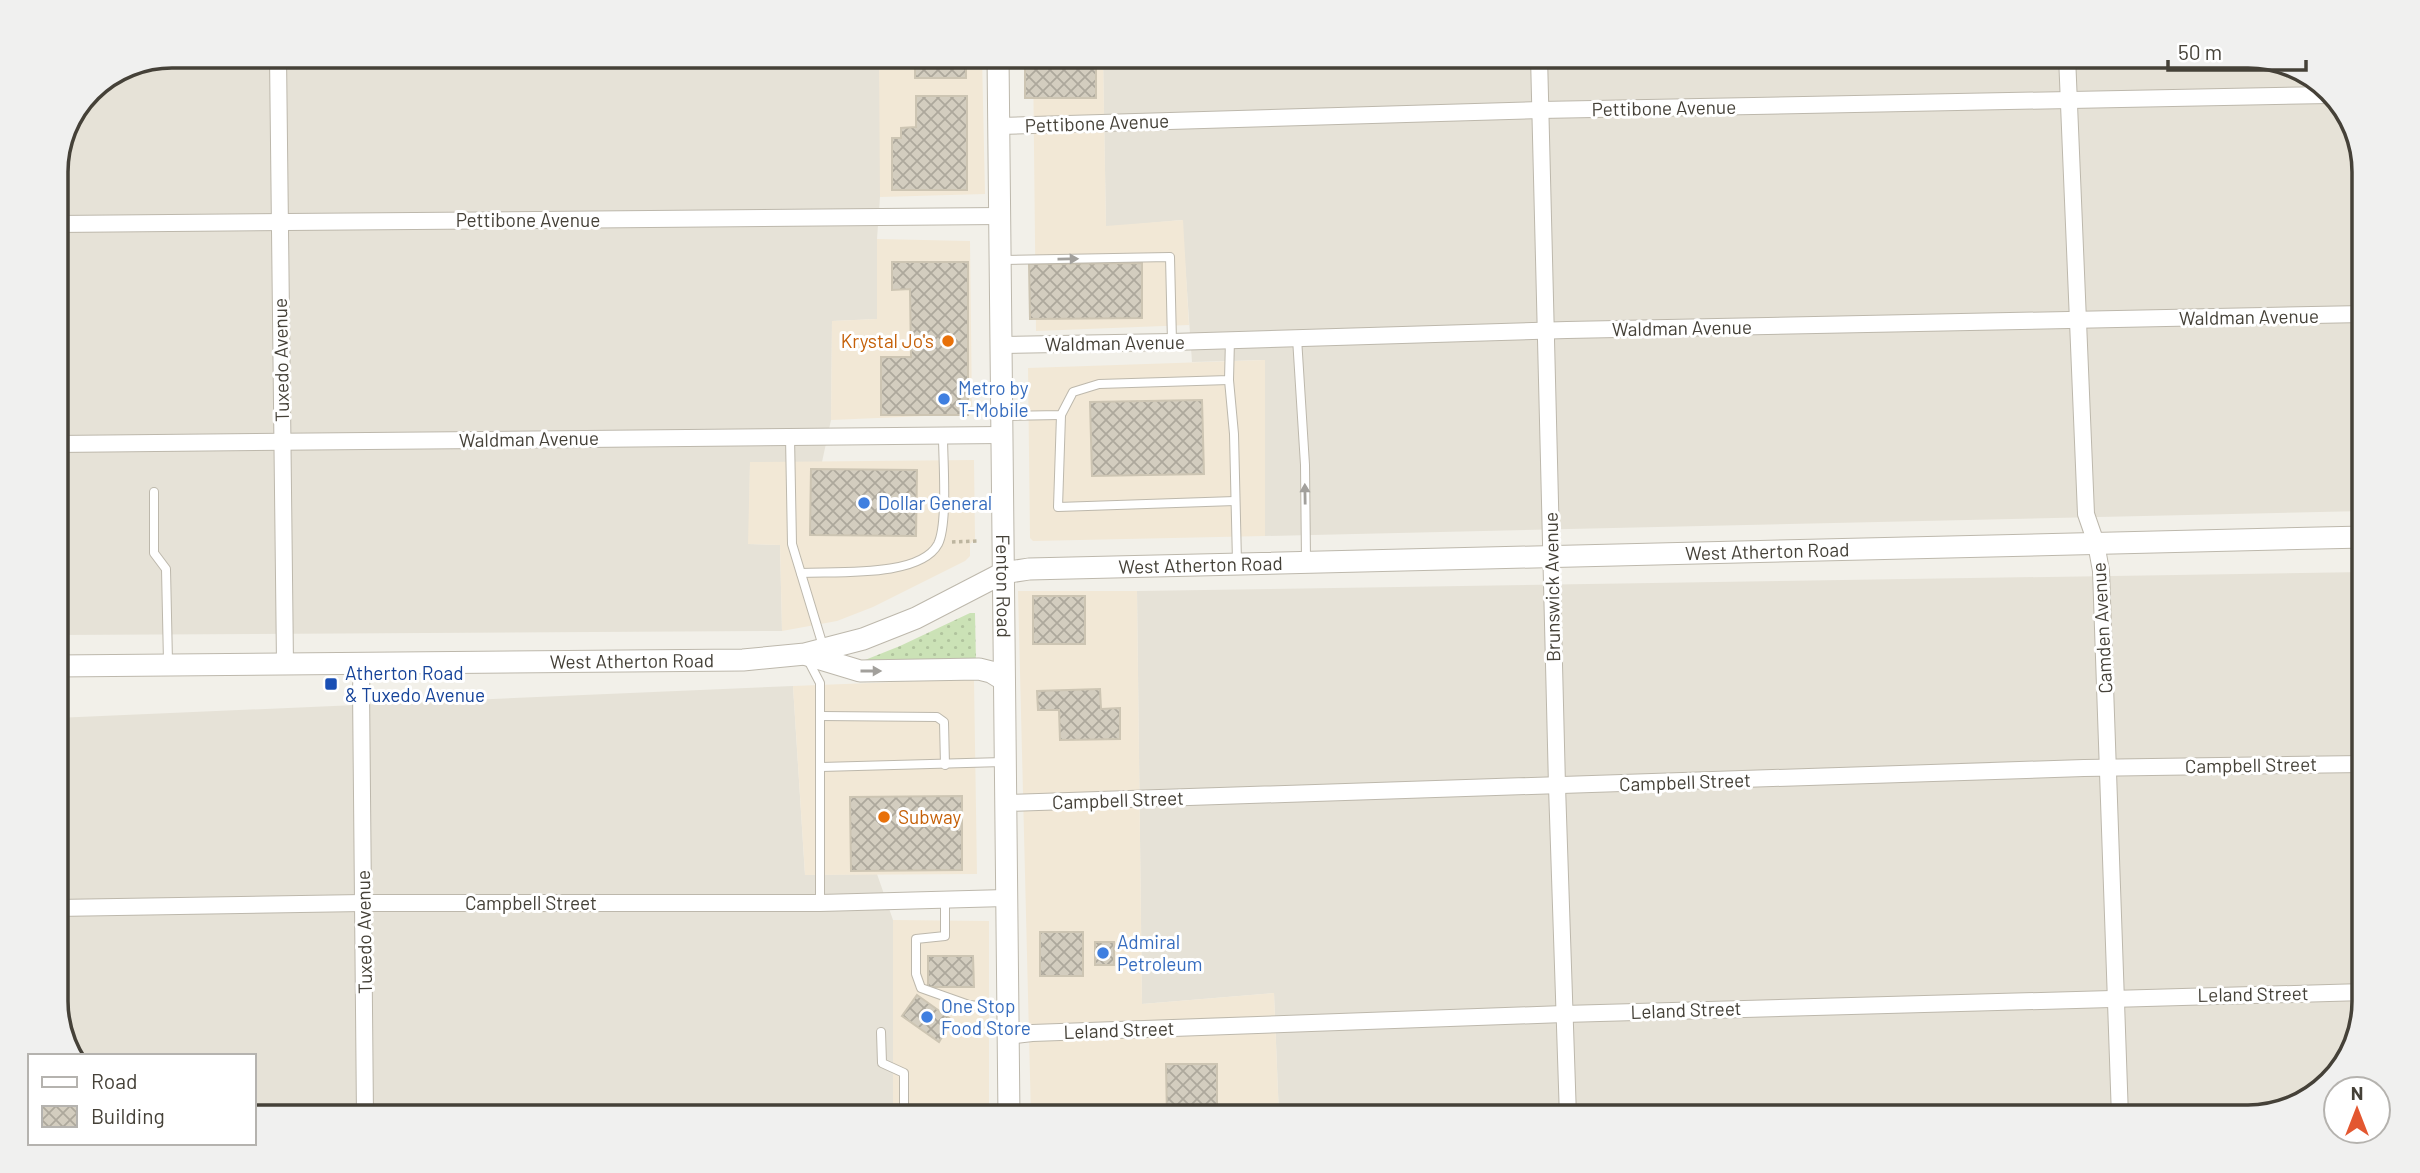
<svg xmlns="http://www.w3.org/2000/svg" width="2420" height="1173" viewBox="0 0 2420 1173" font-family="Barlow,sans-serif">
<defs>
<pattern id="grass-dots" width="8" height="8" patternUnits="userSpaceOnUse" patternTransform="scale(1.75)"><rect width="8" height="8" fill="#cbe2b6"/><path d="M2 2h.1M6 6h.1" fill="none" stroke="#b0c39d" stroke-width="1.8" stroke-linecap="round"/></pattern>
<pattern id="building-cross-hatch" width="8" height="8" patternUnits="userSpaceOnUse" patternTransform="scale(1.75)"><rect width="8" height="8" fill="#d3cdbf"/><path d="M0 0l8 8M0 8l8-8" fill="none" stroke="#ada89c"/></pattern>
</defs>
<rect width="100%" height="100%" fill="#f2f0e9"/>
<g fill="#e6e2d7">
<path d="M172 56H879L881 124 880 197 877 239V319L832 321 831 420 822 462 750 463 749 544 780 545 782 631 56 635V165L90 90Z"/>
<path d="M1103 56H2248L2299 68 2345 108 2364 165V511L1265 536V360L1192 362 1182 220 1106 227Z"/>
<path d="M2364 572V1001L2352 1052 2312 1098 2249 1117H1279L1274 993 1142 1004 1137 591Z"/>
<path d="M793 686 805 875 877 874 893 920V1117H254V1056H72L56 1009V718Z"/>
</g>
<g fill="#f2e8d6">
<path d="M879 56H982L985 194 880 197Z"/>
<path d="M1033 56H1103L1106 226 1183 220 1189 325 1036 331Z"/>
<path d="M877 239 970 241 972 414 831 420 832 321 877 319Z"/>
<path d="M1265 360V536L1033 541 1030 538 1028 368Z"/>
<path d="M974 460 975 539 970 544V556L965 561 873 607 837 621 782 631 780 545 748 544 750 462Z"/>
<path d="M1018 591H1137L1142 1004 1274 993 1279 1117H1031Z"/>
<path d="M974 679 977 874 805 875 793 686Z"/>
<path d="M893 920 989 921V1117H893Z"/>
</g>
<path fill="url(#grass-dots)" d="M970 613H975L976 664 860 662 900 646Z"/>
<g fill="url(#building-cross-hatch)" stroke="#cdc5b3" stroke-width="2">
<rect x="915" y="56" width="51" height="22"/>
<rect x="1025" y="56" width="71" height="42"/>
<path d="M916 96H967V190H892V138H901V128L916 127Z"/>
<path d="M892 262H968V415H881V357H911L910 289 892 290Z"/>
<path d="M1142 263V318L1030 319 1029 264Z"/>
<path d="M1202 400 1204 474 1092 476 1090 402Z"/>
<path d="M811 469 917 470 916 536 810 535Z"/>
<rect x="1033" y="596" width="52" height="48"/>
<path d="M1100 689 1101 709 1120 708V739L1060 740 1059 710H1038L1037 691Z"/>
<path d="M962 796V870L851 871 850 797Z"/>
<rect x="1040" y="932" width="43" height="44"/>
<rect x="1095" y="942" width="19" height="23"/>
<path d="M928 956H973L974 987H928Z"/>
<path d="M917 995 952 1020 939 1042 902 1016Z"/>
<path d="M1166 1064H1217V1105H1195V1117H1167Z"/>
</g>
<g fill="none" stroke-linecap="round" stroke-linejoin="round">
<defs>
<g id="service">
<path d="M1003 260 1170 257 1172 342"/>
<path d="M1297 338 1305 465 1306 560"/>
<path d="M1229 380 1234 434 1237 562"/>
<path d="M1061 415 1058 507 1235 501"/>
<path d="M1004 416 1061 415 1073 392 1099 384 1229 380 1230 339"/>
<path d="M790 437 792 544 823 646"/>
<path d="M154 492V553L166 569 168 662"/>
<path d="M801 573C835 571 920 578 938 544 948 524 943 460 943 436"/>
<path d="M808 660 820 683V903"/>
<path d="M821 716 937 717 944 722 945 765"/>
<path d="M821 767 1003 762"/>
<path d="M945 900V936L916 939V974L921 988 969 1005 1008 1009"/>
<path d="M881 1032 882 1063 904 1073V1117"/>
</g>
<g id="minor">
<path d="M278 56 285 664"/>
<path d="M1539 56 1557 786 1568 1117"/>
<path d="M2067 56 2086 514 2096 543 2101 571 2120 1117"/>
<path d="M999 126 1540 110 2330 95"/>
<path d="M56 224 1000 216"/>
<path d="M1000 345 1172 342 1567 330 2364 314"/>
<path d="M56 444 1001 435"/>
<path d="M363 663 361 687 365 1117"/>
<path d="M1005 803 2084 768 2364 764"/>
<path d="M56 908 363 903H820L1006 898"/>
<path d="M1008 1036 1032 1033 1564 1014 2364 992"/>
</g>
<g id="tertiary">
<path id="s1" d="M998 56 1009 1117"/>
<path d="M807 655 860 671 979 669 991 672 1004 680"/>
<path id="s2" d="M56 666 743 660 805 654 863 639 916 618 1003 573 1029 569 2364 537"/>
</g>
</defs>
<use href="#service" stroke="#bdb8ac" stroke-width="10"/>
<use href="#minor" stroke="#bdb8ac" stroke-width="18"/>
<use href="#tertiary" stroke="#bdb8ac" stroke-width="23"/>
<path stroke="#bdb59f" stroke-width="3.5" stroke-dasharray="3.5 3.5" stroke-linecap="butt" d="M952 542 978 541"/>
<use href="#service" stroke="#fff" stroke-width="8"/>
<use href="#minor" stroke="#fff" stroke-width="16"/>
<use href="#tertiary" stroke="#fff" stroke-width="21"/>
</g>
<defs><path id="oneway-solid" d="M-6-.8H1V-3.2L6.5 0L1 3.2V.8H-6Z" transform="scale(1.75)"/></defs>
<g fill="#a2a09c">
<use href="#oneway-solid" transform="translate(1068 259) rotate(-1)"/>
<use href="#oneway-solid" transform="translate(1305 494) rotate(-91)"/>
<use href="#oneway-solid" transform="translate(871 671)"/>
</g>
<g fill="#e8710a" stroke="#fff" stroke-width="2.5">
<circle cx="948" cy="341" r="7"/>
<circle cx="884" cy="817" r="7"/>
</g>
<g fill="#3f7fe0" stroke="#fff" stroke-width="2.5">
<circle cx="944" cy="399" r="7"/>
<circle cx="864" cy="503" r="7"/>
<circle cx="1103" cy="953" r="7"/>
<circle cx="927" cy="1017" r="7"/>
</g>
<rect fill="#1a4fb4" stroke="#fff" stroke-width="2.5" x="324" y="677" width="14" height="14" rx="3.5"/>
<g text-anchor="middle" stroke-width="6" stroke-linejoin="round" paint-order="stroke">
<g font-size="19" fill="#454138" stroke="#fff">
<text transform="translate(1664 108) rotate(-1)" y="7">Pettibone Avenue</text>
<text transform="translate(1097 123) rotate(-2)" y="7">Pettibone Avenue</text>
<text x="528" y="227">Pettibone Avenue</text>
<text transform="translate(2249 317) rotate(-1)" y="7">Waldman Avenue</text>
<text transform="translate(1682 328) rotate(-1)" y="7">Waldman Avenue</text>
<text transform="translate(1115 343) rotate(-1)" y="7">Waldman Avenue</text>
<text transform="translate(281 360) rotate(-91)" y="7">Tuxedo Avenue</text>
<text transform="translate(529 439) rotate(-1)" y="7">Waldman Avenue</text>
<text dy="7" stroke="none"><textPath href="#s2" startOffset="1729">West Atherton Road</textPath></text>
<text dy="7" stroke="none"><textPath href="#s2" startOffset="1162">West Atherton Road</textPath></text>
<text dy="7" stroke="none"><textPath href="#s1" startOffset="530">Fenton Road</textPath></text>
<text transform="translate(1552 587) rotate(-91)" y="7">Brunswick Avenue</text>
<text transform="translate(2102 628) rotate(-93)" y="7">Camden Avenue</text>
<text dy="7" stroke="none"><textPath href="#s2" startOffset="576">West Atherton Road</textPath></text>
<text transform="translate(2251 765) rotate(-1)" y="7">Campbell Street</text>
<text transform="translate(1685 782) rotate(-2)" y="7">Campbell Street</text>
<text transform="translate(1118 800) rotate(-2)" y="7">Campbell Street</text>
<text x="531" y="910">Campbell Street</text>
<text transform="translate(364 932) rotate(-91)" y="7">Tuxedo Avenue</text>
<text transform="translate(2253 994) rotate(-1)" y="7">Leland Street</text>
<text transform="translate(1686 1010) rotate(-2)" y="7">Leland Street</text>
<text transform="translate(1119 1030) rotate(-2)" y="7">Leland Street</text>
</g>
<g font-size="19" fill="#c56008" stroke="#fff" text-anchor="end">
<text x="934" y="348">Krystal Jo's</text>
<text x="898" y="824" text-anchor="start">Subway</text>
</g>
<g font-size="19" fill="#366cbe" stroke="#fff" text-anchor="start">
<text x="958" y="395">Metro by<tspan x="958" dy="22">T-Mobile</tspan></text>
<text x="878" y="510">Dollar General</text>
<text x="1117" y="949">Admiral<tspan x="1117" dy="22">Petroleum</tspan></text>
<text x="941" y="1013">One Stop<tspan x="941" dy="22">Food Store</tspan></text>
</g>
<g font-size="19" fill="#164399" stroke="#fff" text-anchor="start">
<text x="345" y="680">Atherton Road<tspan x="345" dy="22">&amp; Tuxedo Avenue</tspan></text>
</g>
</g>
<path d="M0 0H2420V1173H0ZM172 68H2248A104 104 0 0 1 2352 172V1001A104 104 0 0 1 2248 1105H172A104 104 0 0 1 68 1001V172A104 104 0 0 1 172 68Z" fill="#f0f0ef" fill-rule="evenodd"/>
<path fill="none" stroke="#454138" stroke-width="3.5" d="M172 68H2248A104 104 0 0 1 2352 172V1001A104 104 0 0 1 2248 1105H172A104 104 0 0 1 68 1001V172A104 104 0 0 1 172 68Z"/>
<rect x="28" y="1054" width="228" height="91" fill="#ffffff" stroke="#b5b3af" stroke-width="2"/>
<rect x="42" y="1077" width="35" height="10" fill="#ffffff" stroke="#b5b3af" stroke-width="2"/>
<text x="91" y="1089" font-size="21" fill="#454138">Road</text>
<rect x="42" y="1106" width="35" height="21" fill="url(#building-cross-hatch)" stroke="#b5b3af" stroke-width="2"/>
<text x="91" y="1124" font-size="21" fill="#454138">Building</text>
<g transform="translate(2357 1110)"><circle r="33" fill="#ffffff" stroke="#b5b3af" stroke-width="2"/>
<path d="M0-5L12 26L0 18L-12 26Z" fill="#e35730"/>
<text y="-10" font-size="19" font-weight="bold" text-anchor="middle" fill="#454138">N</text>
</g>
<path d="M2168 60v10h138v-10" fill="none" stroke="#454138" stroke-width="3.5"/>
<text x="2178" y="60" font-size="21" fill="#454138" stroke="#ffffff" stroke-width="5" paint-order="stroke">50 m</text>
</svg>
